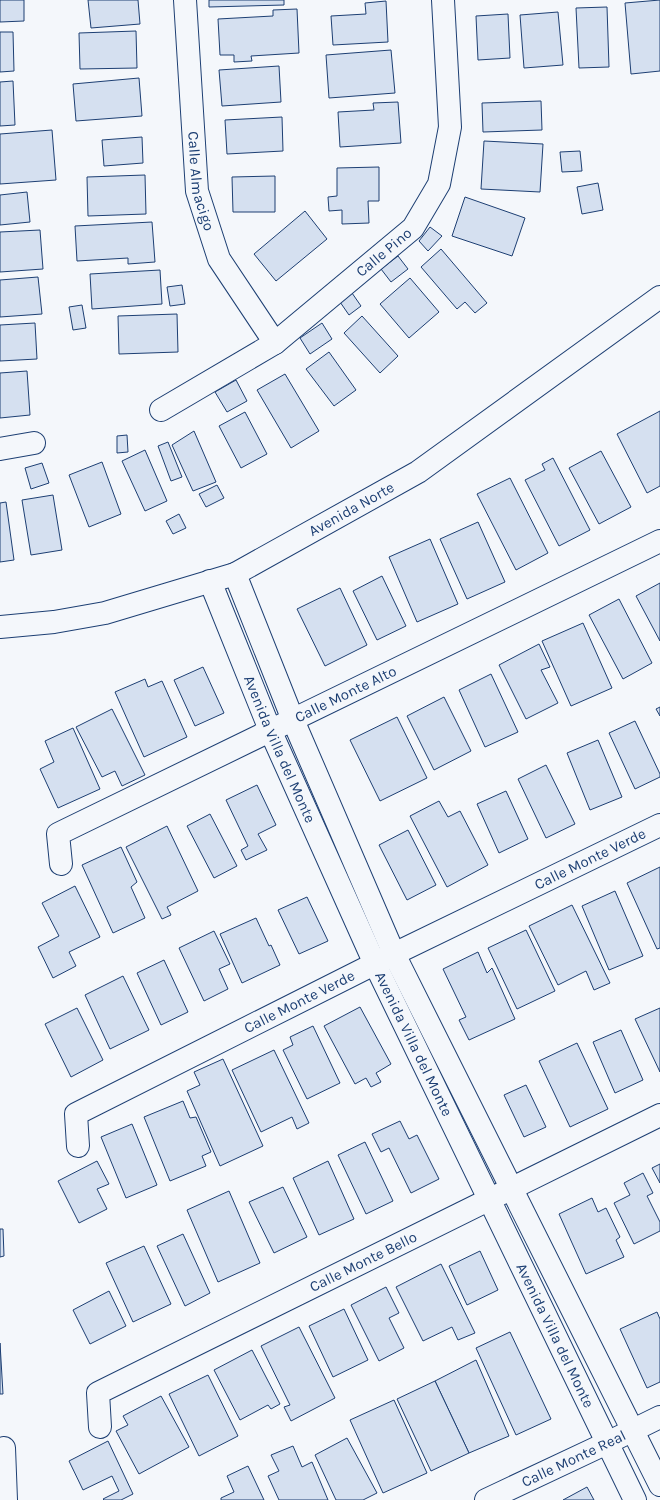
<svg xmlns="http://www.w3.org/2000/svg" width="660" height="1500" viewBox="0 0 660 1500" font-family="Karla,sans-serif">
<rect width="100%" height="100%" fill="#f4f7fb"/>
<g fill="#d5e0f0" stroke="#1d3f73">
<path d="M0 0H24V21L0 22Z"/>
<path d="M88 0H138L140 24 91 28Z"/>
<path d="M209 0H284V5L209 7Z"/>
<path d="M660 0V71L631 74 625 3Z"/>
<path d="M386 1 388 42 333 45 331 16 366 14 365 3Z"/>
<path d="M607 7 609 67 579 68 576 8Z"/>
<path d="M297 9 299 53 251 56 252 61 234 62V55H220L218 19 273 16V10Z"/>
<path d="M558 12 563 65 524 68 520 15Z"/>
<path d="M508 14 510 58 478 60 476 16Z"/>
<path d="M136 31 137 68 80 69 79 33Z"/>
<path d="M0 32H13L14 71 0 72Z"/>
<path d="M391 50 395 93 329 98 326 55Z"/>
<path d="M279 66 281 102 222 106 219 70Z"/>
<path d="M139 78 142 116 76 121 73 84Z"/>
<path d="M13 81 15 125 0 126V82Z"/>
<path d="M541 101 542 130 483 132 482 103Z"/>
<path d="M398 102 401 143 340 147 338 112 374 110 373 103Z"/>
<path d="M282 117 283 151 227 154 225 120Z"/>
<path d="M52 130 56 180 0 184V134Z"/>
<path d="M142 137 143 163 104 166 102 140Z"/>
<path d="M484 141 543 144 540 192 481 189Z"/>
<path d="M580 151 582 171 562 172 560 152Z"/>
<path d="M379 167V201H368L369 223 342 224V210L329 211 328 197 337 196V168Z"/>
<path d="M145 175 146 214 88 216 87 177Z"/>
<path d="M275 176V212H233L232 177Z"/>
<path d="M598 183 603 210 582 214 577 187Z"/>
<path d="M27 192 30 222 0 225V195Z"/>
<path d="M465 197 525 218 512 256 452 236Z"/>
<path d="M305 211 327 239 276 281 254 254Z"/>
<path d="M152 222 155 262 128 264V258L77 261 75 226Z"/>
<path d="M430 227 442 236 428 251 419 241Z"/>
<path d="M40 230 43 269 0 272V232Z"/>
<path d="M441 249 487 303 475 313 465 302 457 309 421 267Z"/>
<path d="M398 256 408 269 391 282 381 269Z"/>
<path d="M160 270 162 304 92 309 90 274Z"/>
<path d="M38 277 42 314 0 317V280Z"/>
<path d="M410 278 439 312 409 338 380 304Z"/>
<path d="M182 285 185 304 170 306 167 287Z"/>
<path d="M352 293 361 306 349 315 340 302Z"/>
<path d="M82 305 86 328 73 330 69 307Z"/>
<path d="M177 314 178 352 119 354 118 316Z"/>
<path d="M362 316 398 356 380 373 344 333Z"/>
<path d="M35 323 37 359 0 361V325Z"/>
<path d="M322 323 332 339 310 354 300 338Z"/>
<path d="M329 352 356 390 334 406 306 369Z"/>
<path d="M27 371 30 415 0 418V373Z"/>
<path d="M285 374 319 431 291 448 257 390Z"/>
<path d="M236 380 247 401 227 412 215 392Z"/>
<path d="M660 411V486L647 493 617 434Z"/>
<path d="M245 412 267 454 241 468 219 426Z"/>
<path d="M194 431 216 482 193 491 172 445Z"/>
<path d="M127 435 128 452 117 453V436Z"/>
<path d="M168 442 182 477 171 481 158 446Z"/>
<path d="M145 450 167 501 145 511 122 461Z"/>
<path d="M601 451 631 507 599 524 569 468Z"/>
<path d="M553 458 590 530 559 546 525 480 545 470 542 464Z"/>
<path d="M102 462 121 514 89 527 69 475Z"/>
<path d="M42 463 49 483 31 489 25 468Z"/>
<path d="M510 478 548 553 516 570 477 494Z"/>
<path d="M217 485 224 498 206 507 199 494Z"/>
<path d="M53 495 62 550 31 555 22 500Z"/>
<path d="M6 502 14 560 0 562V503Z"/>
<path d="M179 514 186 528 173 534 166 521Z"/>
<path d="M478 522 505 582 467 599 440 539Z"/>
<path d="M430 539 458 604 417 622 389 557Z"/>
<path d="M382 576 406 626 377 640 353 591Z"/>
<path d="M660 583V641L636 596Z"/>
<path d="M340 588 367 645 325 666 297 609Z"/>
<path d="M619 599 652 663 623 679 589 615Z"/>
<path d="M583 623 612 688 571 706 542 641Z"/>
<path d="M539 644 550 667 541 670 558 703 526 719 499 665Z"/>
<path d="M203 667 224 713 195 726 174 680Z"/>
<path d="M491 674 518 732 485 747 459 690Z"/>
<path d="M145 679 148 687 162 681 187 737 144 757 115 692Z"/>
<path d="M444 697 471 751 434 770 407 716Z"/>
<path d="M660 707V716L656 709Z"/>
<path d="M112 709 145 775 122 786 115 771 102 777 76 727Z"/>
<path d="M397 717 427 778 380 801 350 740Z"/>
<path d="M635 721 660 774V777L635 789 609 733Z"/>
<path d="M73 728 100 789 58 808 40 769 54 762 45 741Z"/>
<path d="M598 740 622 797 590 810 567 753Z"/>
<path d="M546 765 575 824 546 838 518 779Z"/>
<path d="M257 785 276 825 258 834 267 850 246 860 241 850 248 846 226 800Z"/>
<path d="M506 791 528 839 499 853 477 804Z"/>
<path d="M439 801 448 817 460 811 488 865 447 887 410 816Z"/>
<path d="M210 814 237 866 214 878 187 826Z"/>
<path d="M167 826 198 891 167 907 171 915 162 919 126 847Z"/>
<path d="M408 830 436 885 407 900 379 845Z"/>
<path d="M121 847 137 882 131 887 145 918 113 933 82 865Z"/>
<path d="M660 867V948L657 949 627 883Z"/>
<path d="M75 886 100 937 69 952 76 966 53 978 38 947 59 936 42 903Z"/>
<path d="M615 891 643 956 609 970 582 906Z"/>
<path d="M307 897 328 941 299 954 278 910Z"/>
<path d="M572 905 610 983 594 990 586 971 558 985 529 926Z"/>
<path d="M256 918 269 946 271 945 280 965 242 983 220 934Z"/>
<path d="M526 930 555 991 517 1009 488 948Z"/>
<path d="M214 931 230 964 219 969 228 989 204 1001 179 948Z"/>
<path d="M478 952 487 973 492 968 515 1019 469 1040 459 1020 466 1017 443 969Z"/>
<path d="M164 960 188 1012 161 1025 137 973Z"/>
<path d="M123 976 149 1030 110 1049 85 995Z"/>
<path d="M360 1007 391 1064 376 1073 381 1082 371 1087 366 1078 355 1084 324 1026Z"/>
<path d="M77 1008 103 1060 71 1077 45 1024Z"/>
<path d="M660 1008V1072L635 1019Z"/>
<path d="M313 1026 340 1083 307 1099 283 1050 293 1045 290 1037Z"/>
<path d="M621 1030 643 1080 615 1093 593 1042Z"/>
<path d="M577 1043 608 1109 570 1127 539 1061Z"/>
<path d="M274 1050 309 1123 297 1129 292 1117 261 1132 232 1070Z"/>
<path d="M223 1059 263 1146 220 1166 187 1091 200 1085 194 1072Z"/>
<path d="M526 1085 546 1127 524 1137 504 1095Z"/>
<path d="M183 1101 190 1118 196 1117 211 1152 202 1156 206 1166 170 1181 144 1117Z"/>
<path d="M400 1121 409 1139 417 1135 439 1179 411 1193 389 1148 381 1152 372 1134Z"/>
<path d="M132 1124 157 1185 126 1198 101 1137Z"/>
<path d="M365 1142 393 1201 366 1214 338 1155Z"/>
<path d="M97 1161 109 1184 97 1189 107 1209 79 1223 58 1181Z"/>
<path d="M328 1161 354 1219 319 1235 293 1178Z"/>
<path d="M660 1164V1183L652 1168Z"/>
<path d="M643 1173 653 1193 647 1196 660 1222V1231L634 1244 614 1203 630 1195 624 1183Z"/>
<path d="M283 1187 307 1237 274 1253 249 1202Z"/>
<path d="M229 1191 260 1263 218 1282 187 1210Z"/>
<path d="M592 1198 598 1212 606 1208 620 1237 616 1240 624 1257 586 1274 559 1214Z"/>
<path d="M0 1229H3L4 1256 0 1257Z"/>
<path d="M183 1234 210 1293 185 1306 157 1246Z"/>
<path d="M144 1246 171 1304 133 1322 106 1263Z"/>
<path d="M480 1251 498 1290 467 1305 449 1266Z"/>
<path d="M441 1264 475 1333 458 1340 452 1327 423 1341 396 1287Z"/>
<path d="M386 1287 399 1313 389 1318 404 1348 379 1361 351 1305Z"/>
<path d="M109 1291 126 1326 90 1344 73 1310Z"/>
<path d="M344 1309 368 1360 333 1377 309 1326Z"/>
<path d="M657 1312 660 1319V1382L647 1388 620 1329Z"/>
<path d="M299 1327 335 1398 291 1421 284 1407 290 1405 261 1346Z"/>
<path d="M510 1332 551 1419 516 1435 476 1348Z"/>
<path d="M0 1343 3 1394H0Z"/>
<path d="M252 1350 280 1404 271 1409 268 1405 240 1420 214 1370Z"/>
<path d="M476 1360 509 1436 469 1453 435 1381Z"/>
<path d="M208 1375 238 1436 199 1456 169 1394Z"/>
<path d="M435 1381 469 1453 431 1471 397 1399Z"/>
<path d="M161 1396 189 1447 139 1474 116 1431 128 1425 123 1416Z"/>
<path d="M394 1400 427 1473 383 1493 350 1420Z"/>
<path d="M347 1438 377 1493 363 1500H336L315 1455Z"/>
<path d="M108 1441 133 1494 121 1500H104L103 1499 119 1491 112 1476 83 1490 69 1461Z"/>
<path d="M293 1446 302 1467 312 1462 328 1500H279L268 1476 279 1471 271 1455Z"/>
<path d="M248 1466 264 1500H221V1498L234 1492 227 1476Z"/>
<path d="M587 1487 594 1500H563Z"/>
</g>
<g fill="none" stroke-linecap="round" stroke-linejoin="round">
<defs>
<g id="street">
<path id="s1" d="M185 0 197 191 219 259 275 343"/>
<path id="s2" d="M161 410 275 343 413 228 439 184 450 127 443 0"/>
<path d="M0 449 34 443"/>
<path d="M235 574 293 720 394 954 660 1485"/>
<path id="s3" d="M210 581 270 730 375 964 635 1500"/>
<path id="s4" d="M61 864 58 834 660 541"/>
<path id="s5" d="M78 1146 76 1114 394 954 660 825"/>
<path id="s6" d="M100 1427 98 1393 660 1115"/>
<path d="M4 1448 6 1500"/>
<path id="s7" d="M486 1500 607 1443 660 1417"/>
</g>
<g id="secondary">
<path id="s8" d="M0 627 54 622 105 613 235 574 418 472 660 297"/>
</g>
</defs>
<use href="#street" stroke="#1d3f73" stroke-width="24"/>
<use href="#secondary" stroke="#1d3f73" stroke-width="24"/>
<use href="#street" stroke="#f4f7fb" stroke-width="22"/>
<use href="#secondary" stroke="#f4f7fb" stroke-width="22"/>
</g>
<g text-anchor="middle" stroke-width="3" stroke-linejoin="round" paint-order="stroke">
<g font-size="15" fill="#1d3f73" stroke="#f4f7fb">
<text dy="5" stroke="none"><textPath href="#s1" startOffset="182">Calle Almacigo</textPath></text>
<text dy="5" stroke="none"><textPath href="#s2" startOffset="274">Calle Pino</textPath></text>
<text dy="5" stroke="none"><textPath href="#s8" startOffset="375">Avenida Norte</textPath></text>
<text dy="5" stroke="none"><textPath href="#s4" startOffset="350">Calle Monte Alto</textPath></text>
<text dy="5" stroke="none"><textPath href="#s3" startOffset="182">Avenida Villa del Monte</textPath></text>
<text dy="5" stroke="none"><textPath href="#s5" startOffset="606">Calle Monte Verde</textPath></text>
<text dy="5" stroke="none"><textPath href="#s5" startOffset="282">Calle Monte Verde</textPath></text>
<text dy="5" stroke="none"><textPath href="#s3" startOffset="506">Avenida Villa del Monte</textPath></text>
<text dy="5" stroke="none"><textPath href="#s6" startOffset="330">Calle Monte Bello</textPath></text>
<text dy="5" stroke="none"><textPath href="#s3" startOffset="830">Avenida Villa del Monte</textPath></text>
<text dy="5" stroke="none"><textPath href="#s7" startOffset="97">Calle Monte Real</textPath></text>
</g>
</g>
</svg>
